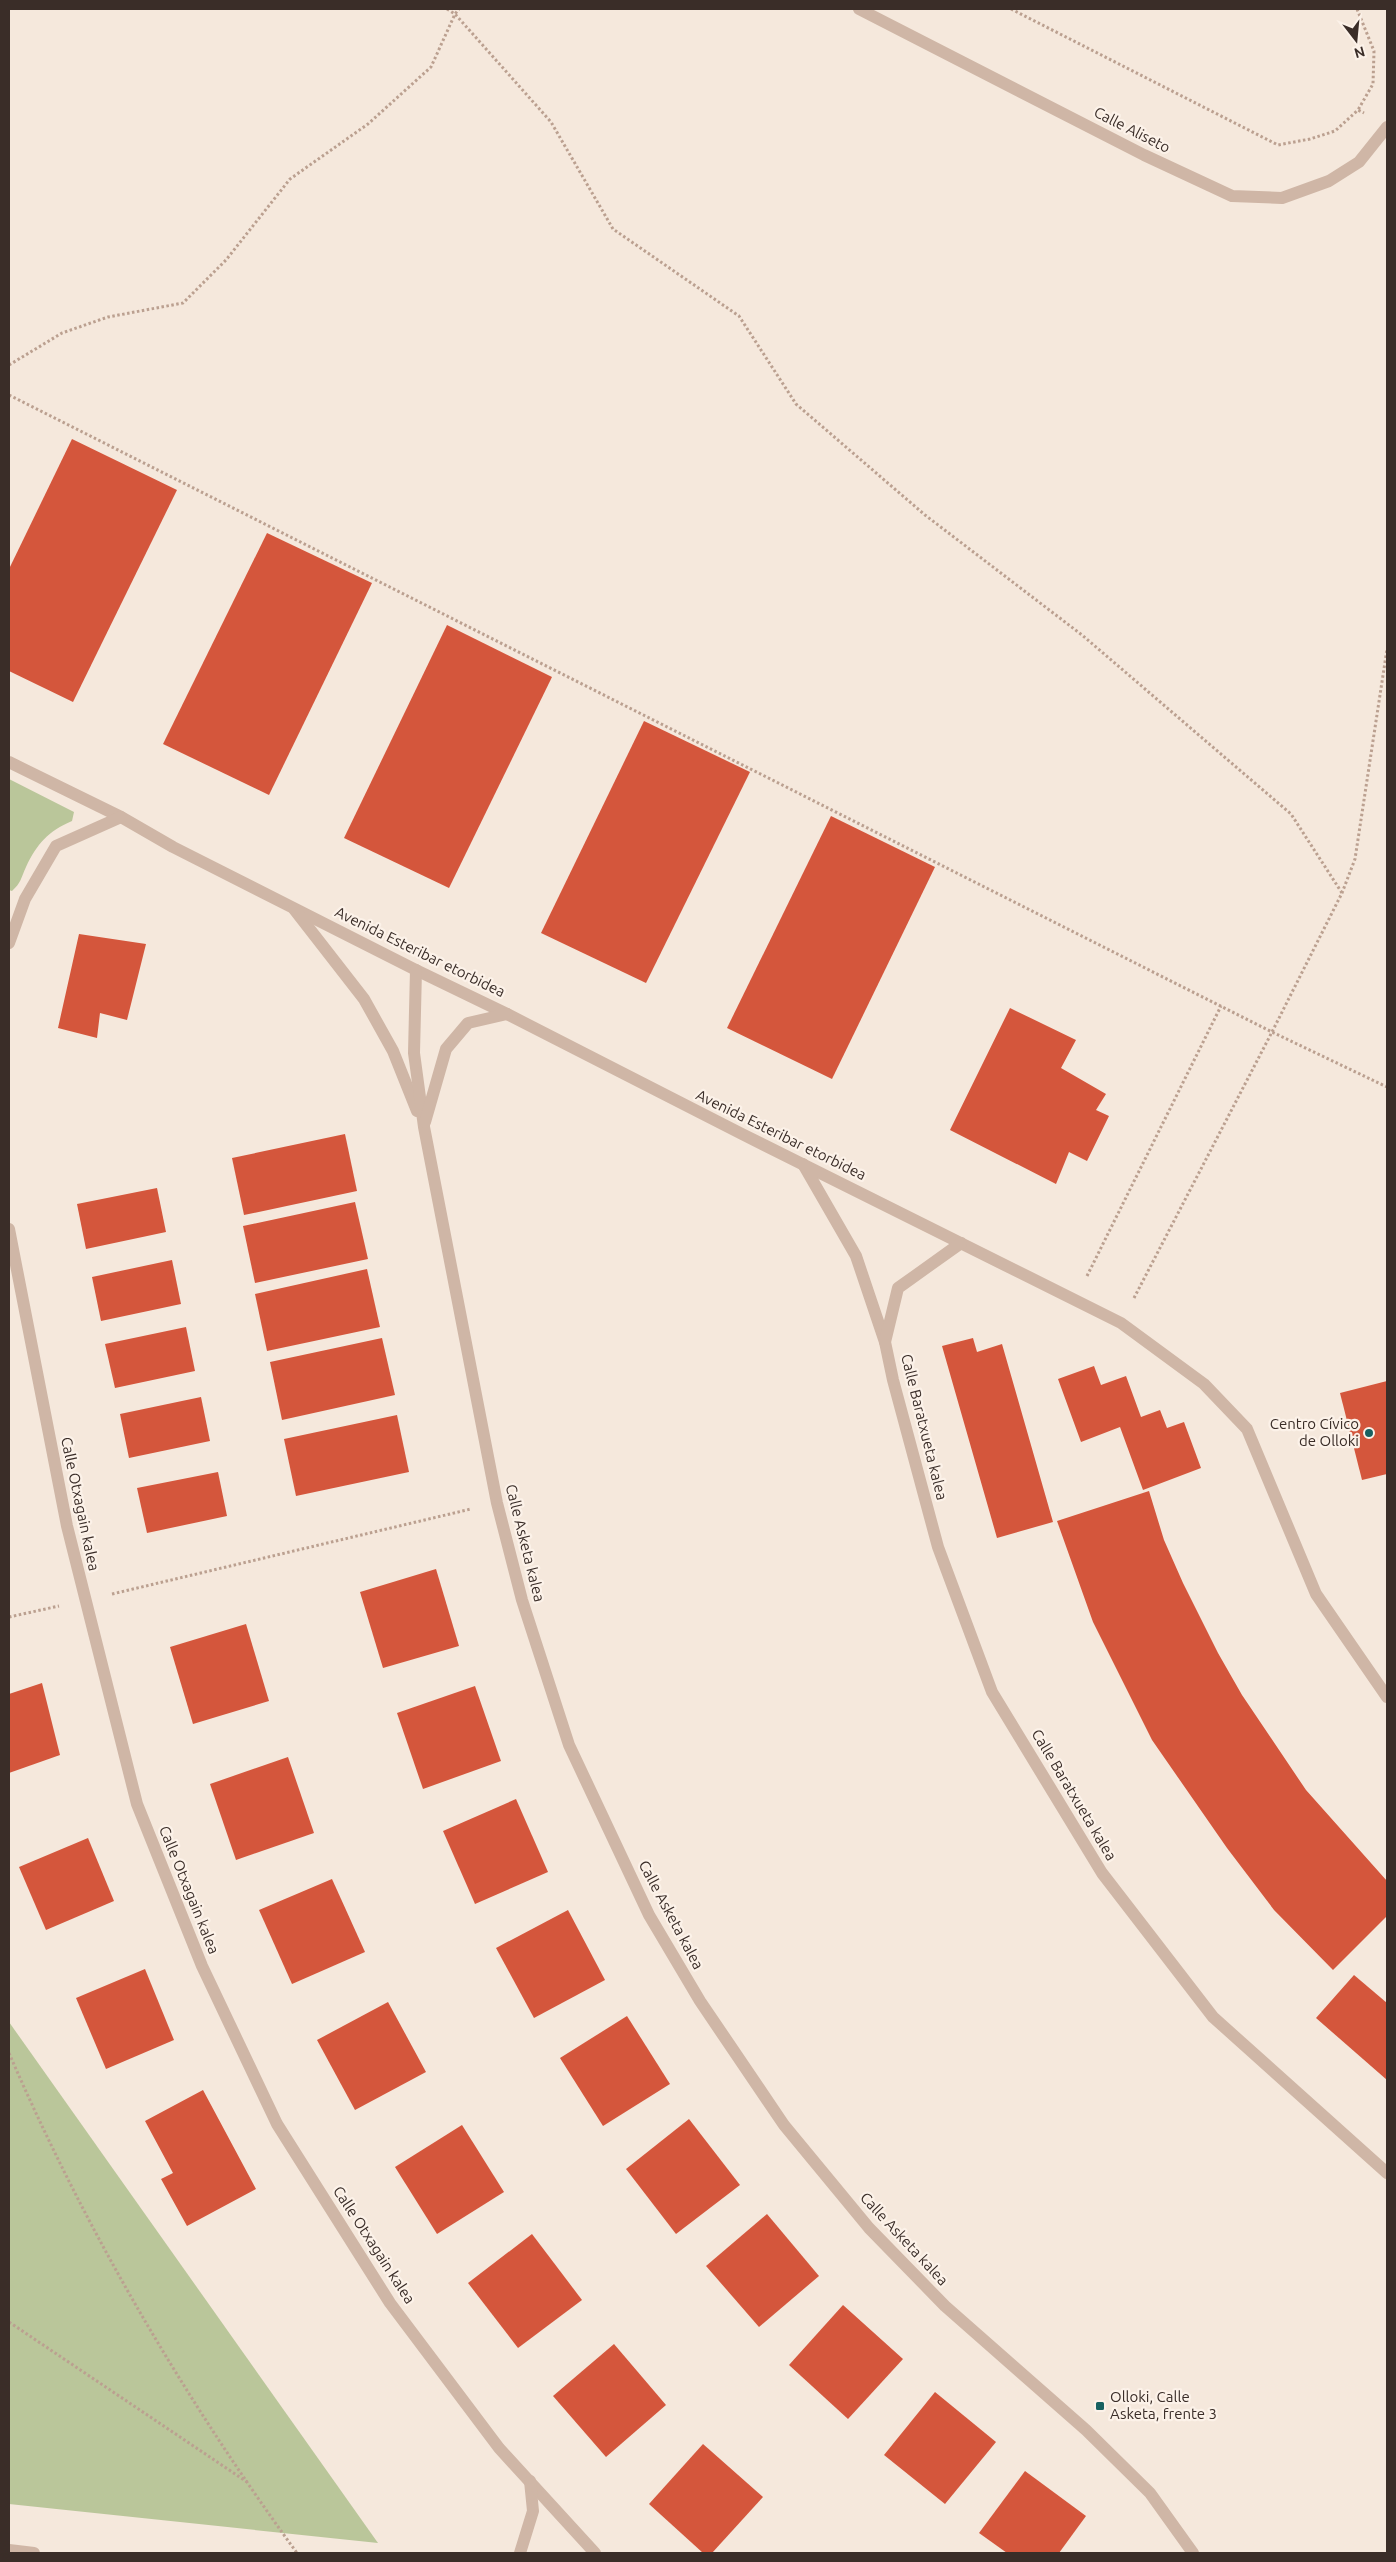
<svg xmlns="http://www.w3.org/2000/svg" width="1396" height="2562" viewBox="0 0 1396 2562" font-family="Ubuntu,sans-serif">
<rect width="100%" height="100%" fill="#f5e8dc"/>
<g fill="#bac69a">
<path d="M9 779 74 812 72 821C48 831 37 844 26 867 21 878 21 883 12 891L9 890Z"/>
<path d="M9 2022 378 2543 9 2504Z"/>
</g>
<g fill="#d4563c">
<path d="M72 439 177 490 73 702 9 671V569Z"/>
<path d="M267 533 372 583 269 795 163 744Z"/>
<path d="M447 625 552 677 449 888 344 838Z"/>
<path d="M644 721 750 772 646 983 541 933Z"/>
<path d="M831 816 935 867 832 1079 727 1028Z"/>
<path d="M79 934 146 944 127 1020 100 1013 97 1038 58 1028Z"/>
<path d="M1010 1008 1076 1040 1061 1068 1106 1094 1096 1110 1109 1116 1087 1161 1069 1152 1056 1184 950 1130Z"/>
<path d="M345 1134 357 1191 244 1215 232 1158Z"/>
<path d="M157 1188 166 1232 86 1249 77 1204Z"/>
<path d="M355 1202 368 1259 255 1283 243 1226Z"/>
<path d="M172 1260 181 1304 101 1321 92 1277Z"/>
<path d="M367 1269 380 1327 267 1351 255 1294Z"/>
<path d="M186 1327 195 1371 115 1388 105 1344Z"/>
<path d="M382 1338 395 1395 282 1420 270 1362Z"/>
<path d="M973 1338 977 1352 1002 1344 1053 1522 997 1538 942 1346Z"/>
<path d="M1094 1366 1101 1385 1126 1376 1141 1417 1160 1410 1167 1428 1184 1422 1201 1468 1143 1490 1120 1427 1081 1442 1058 1379Z"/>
<path d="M1387 1381V1474L1362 1480 1340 1393Z"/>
<path d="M201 1397 210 1441 129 1458 120 1414Z"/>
<path d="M397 1415 409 1472 296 1496 284 1439Z"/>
<path d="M218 1472 227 1516 147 1533 137 1488Z"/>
<path d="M1149 1491 1164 1540 1183 1583 1218 1653 1242 1695 1306 1790 1387 1881V1916L1333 1970 1274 1910 1227 1848 1152 1740 1093 1622 1057 1521Z"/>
<path d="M436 1569 459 1646 383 1668 360 1592Z"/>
<path d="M246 1624 269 1701 193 1724 170 1647Z"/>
<path d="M42 1683 60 1755 9 1773V1694Z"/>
<path d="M475 1686 501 1761 423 1789 397 1713Z"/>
<path d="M288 1757 314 1833 236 1860 210 1784Z"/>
<path d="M516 1799 548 1872 475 1904 443 1831Z"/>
<path d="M88 1838 114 1901 46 1930 19 1867Z"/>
<path d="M332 1879 365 1952 292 1984 259 1910Z"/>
<path d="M568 1910 605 1980 534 2018 496 1948Z"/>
<path d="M145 1969 174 2040 106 2069 76 1998Z"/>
<path d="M1354 1975 1387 2003V2080L1316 2018Z"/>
<path d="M388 2002 426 2072 355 2110 317 2040Z"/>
<path d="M627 2016 670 2084 603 2126 560 2058Z"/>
<path d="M203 2090 256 2189 187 2226 161 2179 173 2173 145 2121Z"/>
<path d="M689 2119 740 2185 676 2234 626 2169Z"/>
<path d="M462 2125 504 2192 437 2234 395 2167Z"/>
<path d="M767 2214 819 2276 759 2327 706 2266Z"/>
<path d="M532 2234 582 2300 518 2348 468 2283Z"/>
<path d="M843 2305 903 2359 848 2419 789 2365Z"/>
<path d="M614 2344 666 2405 606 2457 553 2396Z"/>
<path d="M935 2392 996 2442 945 2504 884 2455Z"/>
<path d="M703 2444 763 2497 712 2553H703L649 2504Z"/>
<path d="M1025 2471 1086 2516 1059 2553H1007L979 2533Z"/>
</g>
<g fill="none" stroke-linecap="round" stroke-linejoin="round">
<g stroke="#bba090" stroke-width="3" stroke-dasharray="2.5 2.5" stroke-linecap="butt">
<path d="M447 9 455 14 551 122 613 229 739 316 796 404 925 515 1082 635 1291 814 1342 893"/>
<path d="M1011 9 1278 145 1310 139 1335 131 1358 110 1364 113"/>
<path d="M1357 9 1374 51 1373 84 1358 110"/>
<path d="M9 365 62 333 108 317 183 303 226 260 290 179 368 124 431 67 455 14 459 9"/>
<path d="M9 395 1272 1032 1387 1087"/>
<path d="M1087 1276 1221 1006"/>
<path d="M1134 1298 1272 1032 1342 893 1355 859 1387 649"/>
<path d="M112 1594 471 1509"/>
<path d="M9 1617 59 1606"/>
<path d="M9 2053C85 2229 184 2398 297 2553"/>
<path d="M9 2322 247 2482"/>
</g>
<g stroke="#cfb6a6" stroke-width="12">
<path d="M859 9 1144 155 1232 196 1282 198 1329 181 1359 162 1387 127"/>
<path d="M9 762 121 817 173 847 416 970 507 1014 742 1134 1121 1323 1204 1384 1247 1429 1316 1594 1387 1697"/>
<path d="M294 909 364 999 393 1051 417 1111"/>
<path d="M9 943 25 899 56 846 121 817"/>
<path d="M416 970 414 1053 424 1127 497 1503 522 1600 569 1745 649 1915 700 2001 784 2125 869 2228 945 2306 1086 2430 1150 2493 1193 2553"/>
<path d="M425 1122 446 1049 468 1023 507 1014"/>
<path d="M803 1164 856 1256 885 1342"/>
<path d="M9 1229 67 1526 137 1804 202 1966 277 2124 390 2303 499 2448 595 2553"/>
<path d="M961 1243 898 1288 885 1342 893 1380 938 1547 992 1692 1102 1873 1213 2017 1387 2173"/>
<path d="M9 2550 34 2553"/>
<path d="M520 2553 533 2511 530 2481"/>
</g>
</g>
<g fill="#186161" stroke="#fcf2e9" stroke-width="2">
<circle cx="1369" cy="1433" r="5"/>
<rect x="1095" y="2401" width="10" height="10" rx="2.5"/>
</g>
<g text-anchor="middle" stroke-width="4.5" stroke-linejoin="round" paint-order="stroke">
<g font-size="15" fill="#3a2d28" stroke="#fcf2e9">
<text transform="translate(1132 130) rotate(27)" y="5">Calle Aliseto</text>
<text transform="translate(420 952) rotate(26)" y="5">Avenida Esteribar etorbidea</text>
<text transform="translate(781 1135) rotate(26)" y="5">Avenida Esteribar etorbidea</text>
<text transform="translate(924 1427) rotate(76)" y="5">Calle Baratxueta kalea</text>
<text transform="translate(80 1504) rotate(78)" y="5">Calle Otxagain kalea</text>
<text transform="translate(525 1543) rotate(76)" y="5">Calle Asketa kalea</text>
<text transform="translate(1074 1795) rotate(59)" y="5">Calle Baratxueta kalea</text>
<text transform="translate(189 1890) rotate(68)" y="5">Calle Otxagain kalea</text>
<text transform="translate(671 1915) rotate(62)" y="5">Calle Asketa kalea</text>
<text transform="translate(904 2239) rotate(47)" y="5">Calle Asketa kalea</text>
<text transform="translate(374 2245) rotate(57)" y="5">Calle Otxagain kalea</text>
</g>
<g font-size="15" fill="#3a2d28" stroke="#fcf2e9" text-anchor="end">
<text x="1359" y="1429">Centro Cívico<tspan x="1359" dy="17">de Olloki</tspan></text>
<text x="1110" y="2402" text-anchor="start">Olloki, Calle<tspan x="1110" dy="17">Asketa, frente 3</tspan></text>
</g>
</g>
<rect width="1396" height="2562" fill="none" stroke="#3a2d28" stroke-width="20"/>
<g transform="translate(1356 40) rotate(164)" stroke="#fcf2e9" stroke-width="4" paint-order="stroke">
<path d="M0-4L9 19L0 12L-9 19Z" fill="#3a2d28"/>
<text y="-8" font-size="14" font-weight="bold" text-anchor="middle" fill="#3a2d28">N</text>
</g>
</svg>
